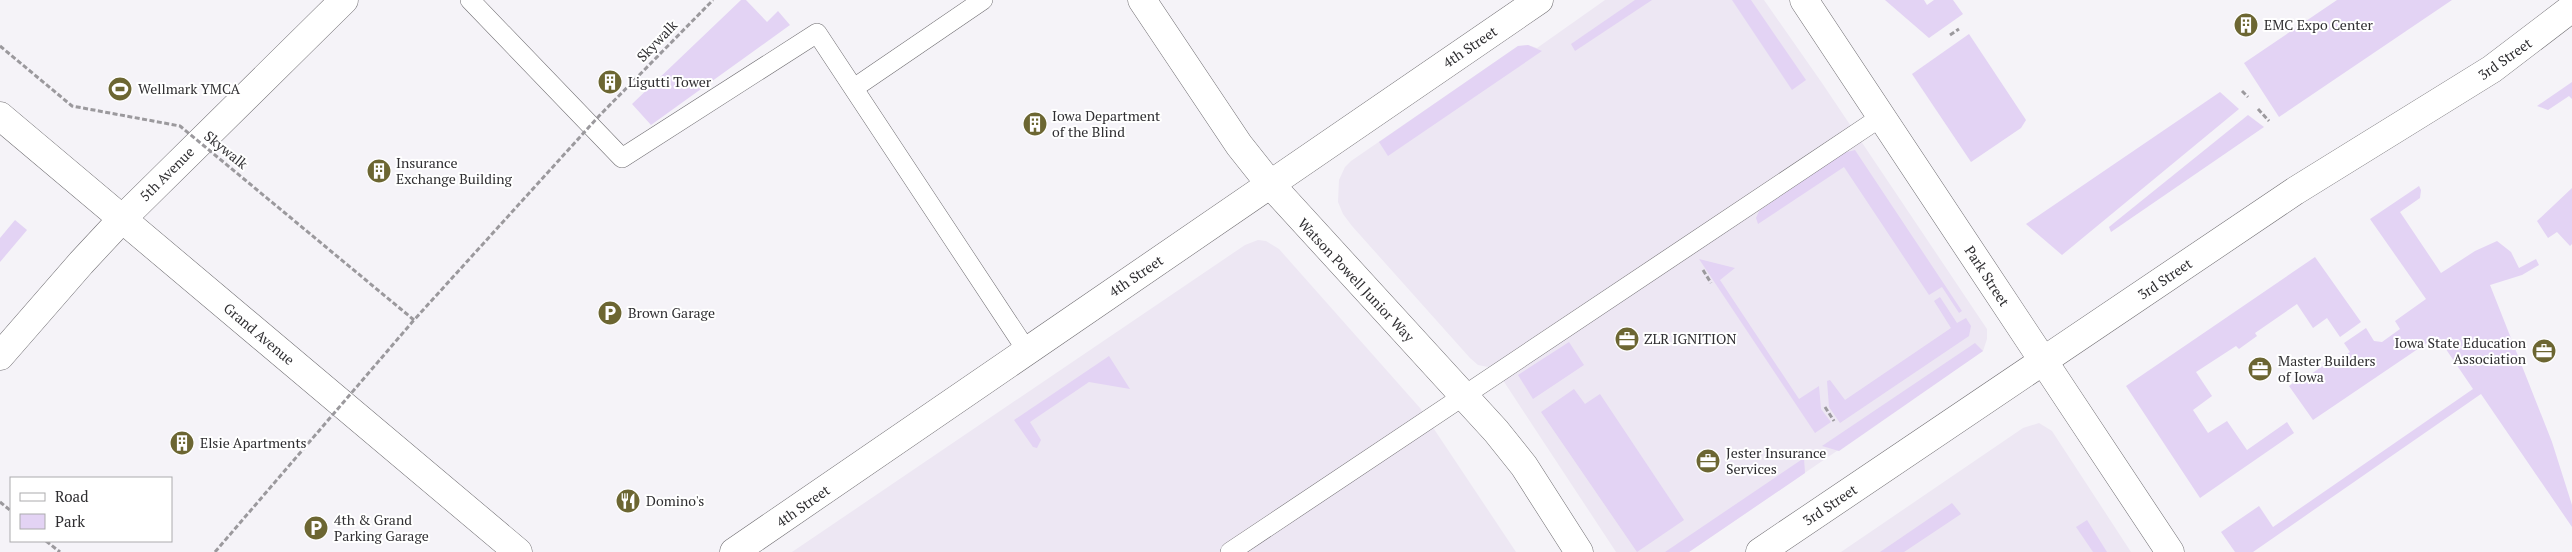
<svg xmlns="http://www.w3.org/2000/svg" width="2572" height="552" viewBox="0 0 2572 552" font-family="'PT Serif',serif">
<rect width="100%" height="100%" fill="#f5f3f8"/>
<g fill="#ede7f3">
<path d="M1605 0H1764L1822 83 1987 329V339L1983 351 1689 552H1616L1493 365 1488 367 1478 365 1470 358 1352 226 1343 214 1338 202 1339 180 1345 167 1351 161 1518 46 1528 45 1537 48Z"/>
<path d="M1258 240 1266 241 1279 249 1420 408 1516 552H792L1245 245Z"/>
<path d="M2039 423 2052 431 2131 552H1841L2023 428Z"/>
</g>
<g fill="#e3d3f4">
<path d="M741 0H746L767 22 778 11 790 25 651 125 632 104Z"/>
<path d="M1635 0H1652L1575 51 1571 44Z"/>
<path d="M1732 0H1751L1806 80 1792 90Z"/>
<path d="M1885 0H1924L1927 5 1934 0H1953L1963 14 1929 38Z"/>
<path d="M2337 0H2452L2279 117 2244 63Z"/>
<path d="M1969 34 2026 120 2021 128 1971 162 1912 74Z"/>
<path d="M1528 45 1542 51 1388 156 1379 142 1518 46Z"/>
<path d="M2572 82V99L2569 96 2548 110 2537 106Z"/>
<path d="M2220 92 2239 109 2062 255 2026 224Z"/>
<path d="M2248 115 2264 127 2111 232 2109 227Z"/>
<path d="M1855 150 1962 311 1959 313 1942 287 1929 295 1844 167 1758 224 1756 218 1759 211 1843 153Z"/>
<path d="M2419 186 2421 190 2420 198 2400 212 2441 273 2475 251 2497 241 2511 252 2519 268 2536 259 2539 265 2522 275 2490 285 2552 442 2572 505V527L2481 394 2253 552H2235L2221 532 2259 506 2273 527 2473 389 2437 336 2313 420 2289 386 2299 379 2301 381 2324 365 2323 363 2330 358 2334 363 2350 352 2344 343 2366 328 2374 341 2382 342 2400 329 2395 321 2426 299 2370 219Z"/>
<path d="M2572 188V244L2570 246 2557 232 2548 238 2537 221Z"/>
<path d="M15 220 27 230 0 262V238Z"/>
<path d="M2315 257 2361 322 2340 337 2327 318 2313 328 2297 304 2255 333 2257 336 2239 349 2236 346 2196 372 2212 396 2193 410 2208 433 2227 421 2247 450 2287 422 2294 433 2200 498 2126 386Z"/>
<path d="M1699 259 1735 268 1720 280 1799 399 1819 386 1821 409 1831 422 1815 433Z"/>
<path d="M1940 297 1957 323 1966 318 1971 326 1969 336 1840 423 1829 407 1827 381 1830 380 1845 400 1951 328 1934 301Z"/>
<path d="M1569 342 1584 365 1533 399 1518 375Z"/>
<path d="M1975 343 1983 351 1839 451 1822 446Z"/>
<path d="M1109 356 1130 389 1089 382 1030 422 1041 440 1037 448 1033 447 1014 420Z"/>
<path d="M1574 389 1585 404 1600 394 1684 520 1637 552 1541 412Z"/>
<path d="M1804 458 1805 473 1689 552H1665Z"/>
<path d="M1952 503 1961 514 1904 552H1880Z"/>
<path d="M2087 520 2107 552H2093L2076 527Z"/>
</g>
<g fill="none" stroke-linecap="round" stroke-linejoin="round">
<defs>
<g id="lane">
<path d="M470 0 622 158 817 33 1027 351"/>
<path d="M854 88 983 0"/>
<path d="M1230 552 1881 117"/>
</g>
<g id="street">
<path d="M1142 0 1239 145 1270 184 1496 431 1524 466 1579 552"/>
<path d="M734 552 1539 0"/>
</g>
<g id="secondary">
<path d="M1804 0 2170 552"/>
<path d="M0 116 518 552"/>
<path d="M0 356 81 263 122 219 344 0"/>
<path d="M1760 552 2295 191 2492 69 2572 8"/>
</g>
</defs>
<use href="#lane" stroke="#6f6d71" stroke-width="20"/>
<use href="#street" stroke="#6f6d71" stroke-width="29"/>
<use href="#secondary" stroke="#6f6d71" stroke-width="29"/>
<g stroke="#9b999d" stroke-width="3" stroke-dasharray="5 2.5" stroke-linecap="butt">
<path d="M1950 35 1959 29"/>
<path d="M2242 91 2248 97"/>
<path d="M2258 109 2269 121"/>
<path d="M1703 270 1711 283"/>
<path d="M1825 407 1834 421"/>
<path d="M0 502 11 511"/>
<path d="M46 541 60 552"/>
</g>
<use href="#lane" stroke="#fff" stroke-width="19"/>
<use href="#street" stroke="#fff" stroke-width="28"/>
<use href="#secondary" stroke="#fff" stroke-width="28"/>
<g stroke="#9b999d" stroke-width="3" stroke-dasharray="5 2.5" stroke-linecap="butt">
<path d="M0 46 72 106 180 126 414 320 599 116 713 0"/>
<path d="M215 552 414 320"/>
</g>
</g>
<defs>
<symbol id="building-disc" viewBox="-11 -11 22 22"><circle r="9.5" fill="#6c6632" stroke="#fff"/><path d="M-4-6H4V6H1V3H-1V6H-4ZM-2.5-4.3h1.7v1.8h-1.7ZM.8-4.3h1.7v1.8H.8ZM-2.5-1h1.7V.8h-1.7ZM.8-1h1.7V.8H.8Z" fill="#fff"/></symbol>
<symbol id="stadium-disc" viewBox="-11 -11 22 22"><circle r="9.5" fill="#6c6632" stroke="#fff"/><path d="M0-5a6.5 5 0 1 0 0 10a6.5 5 0 1 0 0-10ZM-3.5-1.8h7v3.6h-7Z" fill="#fff"/></symbol>
<symbol id="parking-disc" viewBox="-11 -11 22 22"><circle r="9.5" fill="#6c6632" stroke="#fff"/><path d="M-3.5-5.5H1a3.5 3.5 0 0 1 0 7H-1V5.5H-3.5ZM-1-3.4V-.6H.8a1.4 1.4 0 0 0 0-2.8Z" fill="#fff"/></symbol>
<symbol id="office-disc" viewBox="-11 -11 22 22"><circle r="9.5" fill="#6c6632" stroke="#fff"/><path d="M-6-3h4V-5.5h4V-3h4V5H-6ZM-1-4.5V-3h2v-1.5ZM-6 0V1H6V0Z" fill="#fff"/></symbol>
<symbol id="restaurant-disc" viewBox="-11 -11 22 22"><circle r="9.5" fill="#6c6632" stroke="#fff"/><path d="M-5-6h1v4h1v-4h1v4h1v-4h1v5L-1.5 .5V6h-2V.5L-5-1ZM5-6V6H3V1.5H1.5Q1.5-4 5-6Z" fill="#fff"/></symbol>
</defs>
<g fill-rule="evenodd">
<use href="#building-disc" x="2232" y="11" width="28" height="28"/>
<use href="#building-disc" x="596" y="68" width="28" height="28"/>
<use href="#stadium-disc" x="106" y="75" width="28" height="28"/>
<use href="#building-disc" x="1021" y="110" width="28" height="28"/>
<use href="#building-disc" x="365" y="157" width="28" height="28"/>
<use href="#parking-disc" x="596" y="299" width="28" height="28"/>
<use href="#office-disc" x="1613" y="325" width="28" height="28"/>
<use href="#office-disc" x="2530" y="337" width="28" height="28"/>
<use href="#office-disc" x="2246" y="355" width="28" height="28"/>
<use href="#building-disc" x="168" y="429" width="28" height="28"/>
<use href="#office-disc" x="1694" y="447" width="28" height="28"/>
<use href="#restaurant-disc" x="614" y="487" width="28" height="28"/>
<use href="#parking-disc" x="302" y="514" width="28" height="28"/>
</g>
<g text-anchor="middle" stroke-width="4" stroke-linejoin="round" paint-order="stroke">
<g font-size="14" fill="#2f2e31" stroke="#fff" text-anchor="start">
<text x="2264" y="30">EMC Expo Center</text>
<text x="628" y="87">Ligutti Tower</text>
<text x="138" y="94">Wellmark YMCA</text>
<text x="1052" y="121">Iowa Department<tspan x="1052" dy="16">of the Blind</tspan></text>
<text x="396" y="168">Insurance<tspan x="396" dy="16">Exchange Building</tspan></text>
<text x="628" y="318">Brown Garage</text>
<text x="1644" y="344">ZLR IGNITION</text>
<text x="2526" y="348" text-anchor="end">Iowa State Education<tspan x="2526" dy="16">Association</tspan></text>
<text x="2278" y="366">Master Builders<tspan x="2278" dy="16">of Iowa</tspan></text>
<text x="200" y="448">Elsie Apartments</text>
<text x="1726" y="458">Jester Insurance<tspan x="1726" dy="16">Services</tspan></text>
<text x="646" y="506">Domino's</text>
<text x="334" y="525">4th &amp; Grand<tspan x="334" dy="16">Parking Garage</tspan></text>
</g>
<g font-size="14" fill="#2f2e31" stroke="#fff">
<text transform="translate(657 41) rotate(-46)" y="5">Skywalk</text>
<text transform="translate(1470 47) rotate(-34)" y="5">4th Street</text>
<text transform="translate(2505 59) rotate(-35)" y="5">3rd Street</text>
<text transform="translate(226 150) rotate(39)" y="5">Skywalk</text>
<text transform="translate(167 174) rotate(-45)" y="5">5th Avenue</text>
<text transform="translate(1136 276) rotate(-34)" y="5">4th Street</text>
<text transform="translate(1987 276) rotate(57)" y="5">Park Street</text>
<text transform="translate(2165 279) rotate(-34)" y="5">3rd Street</text>
<text transform="translate(1356 280) rotate(47)" y="5">Watson Powell Junior Way</text>
<text transform="translate(259 334) rotate(40)" y="5">Grand Avenue</text>
<text transform="translate(1830 505) rotate(-34)" y="5">3rd Street</text>
<text transform="translate(803 506) rotate(-35)" y="5">4th Street</text>
</g>
</g>
<rect x="10" y="477" width="162" height="65" fill="#ffffff" stroke="#acabad"/>
<rect x="20" y="493" width="25" height="8" fill="#ffffff" stroke="#acabad"/>
<text x="55" y="502" font-size="15" fill="#2f2e31">Road</text>
<rect x="20" y="514" width="25" height="15" fill="#e3d3f4" stroke="#acabad"/>
<text x="55" y="527" font-size="15" fill="#2f2e31">Park</text>
</svg>
